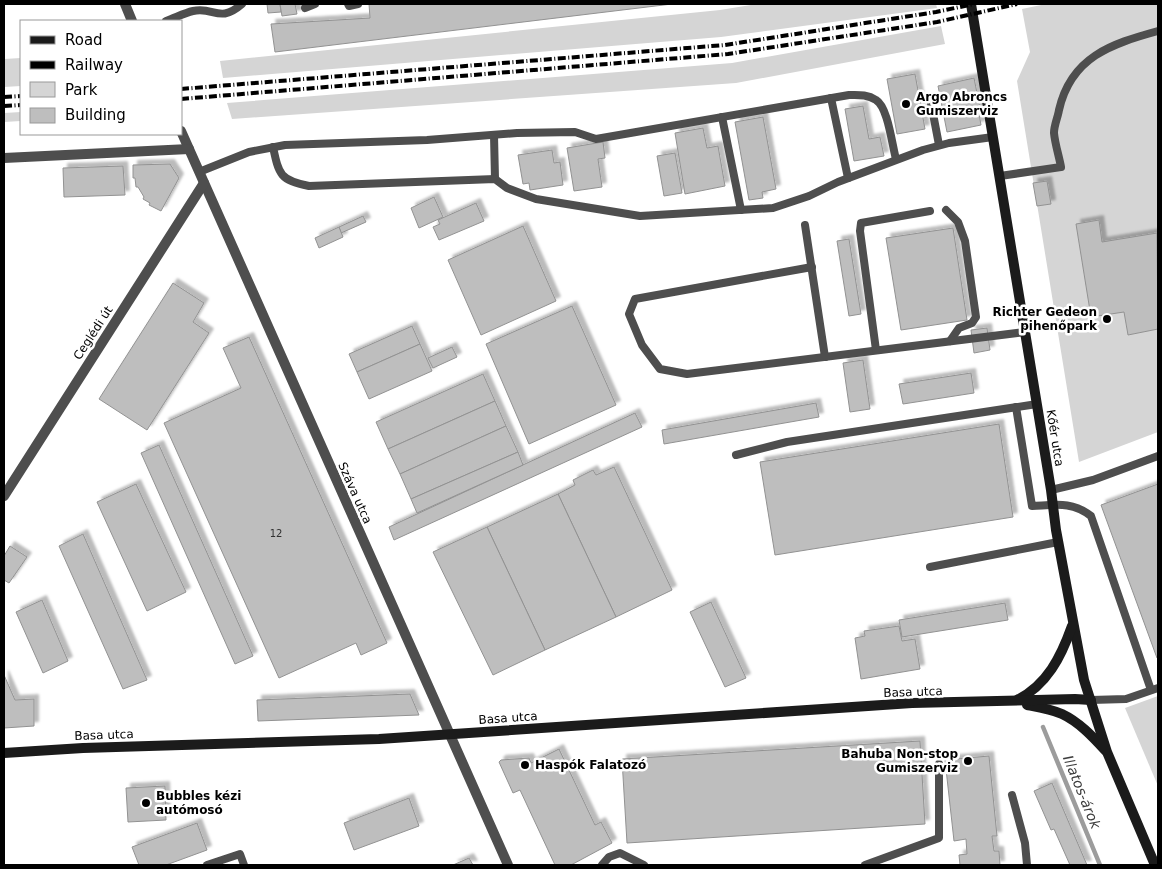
<svg xmlns="http://www.w3.org/2000/svg" width="1162" height="869" viewBox="0 0 1162 869" font-family="'DejaVu Sans',sans-serif">
<defs>
<filter id="shadow"><feDropShadow dx="4.5" dy="-4.5" stdDeviation="1" flood-color="#0004"/></filter>
</defs>
<rect width="100%" height="100%" fill="#fff"/>
<g fill="#d5d5d5">
<path d="M757 4H936L937 8 721 37 223 78 220 61 720 10Z"/>
<path d="M1046 4H1158V432L1079 462 1017 81 1030 52 1022 9Z"/>
<path d="M941 26 945 44 736 83 232 119 227 103 732 63Z"/>
<path d="M21 58V86L4 87V59Z"/>
<path d="M21 112V121L4 122V113Z"/>
<path d="M1158 696V786L1125 708Z"/>
</g>
<g fill="none" stroke-linecap="round" stroke-linejoin="round">
<path stroke="#9c9c9c" stroke-width="4.5" d="M1043 727 1100 865"/>
</g>
<g fill="#bebebe" stroke="#929292" filter="url(#shadow)">
<path d="M267 4H280L281 12 268 13Z"/>
<path d="M280 4H295L297 14 282 16Z"/>
<path d="M369 4H672L275 52 271 24 370 18Z"/>
<path d="M915 74 925 129 897 134 887 79Z"/>
<path d="M974 78 980 108H978L981 125 947 132 938 86Z"/>
<path d="M863 106 869 139 880 137 884 156 854 161 845 109Z"/>
<path d="M763 117 776 189 762 192 763 198 749 200 735 122Z"/>
<path d="M703 128 707 148 718 146 725 186 685 194 675 133Z"/>
<path d="M603 142 605 158 598 159 602 187 574 191 567 148Z"/>
<path d="M552 150 554 163 560 162 563 185 530 190 529 183 523 184 518 155Z"/>
<path d="M675 153 682 193 664 196 657 156Z"/>
<path d="M170 164 179 178 161 211 149 205 150 203 143 199 144 197 138 187H136L135 178H133V165Z"/>
<path d="M123 166 125 195 64 197 63 168Z"/>
<path d="M1047 181 1051 204 1037 206 1033 183Z"/>
<path d="M434 197 443 217 419 228 411 208Z"/>
<path d="M476 203 484 221 439 240 433 227 440 224 438 220Z"/>
<path d="M363 216 366 222 341 233 339 227Z"/>
<path d="M1099 220 1102 242 1157 233 1158 329 1128 335 1124 312 1091 317 1076 224Z"/>
<path d="M523 226 556 301 481 335 448 260Z"/>
<path d="M339 227 343 237 319 248 315 238Z"/>
<path d="M953 228 967 320 901 330 886 238Z"/>
<path d="M849 239 861 314 849 316 837 241Z"/>
<path d="M173 283 204 303 193 322 209 333 147 430 99 399Z"/>
<path d="M572 306 616 405 529 444 486 344Z"/>
<path d="M412 326 420 344 357 372 349 354Z"/>
<path d="M987 328 990 350 974 353 971 330Z"/>
<path d="M249 337 387 643 361 655 356 643 279 678 164 423 241 388 223 348Z"/>
<path d="M420 344 432 371 369 399 357 372Z"/>
<path d="M452 347 457 357 433 368 428 358Z"/>
<path d="M863 360 870 409 850 412 843 363Z"/>
<path d="M971 373 974 393 903 404 899 384Z"/>
<path d="M483 374 495 401 388 449 376 422Z"/>
<path d="M495 401 506 426 400 474 388 449Z"/>
<path d="M816 403 819 417 664 444 662 430Z"/>
<path d="M635 413 642 427 394 540 389 527Z"/>
<path d="M999 424 1013 517 775 555 760 462Z"/>
<path d="M506 426 518 452 411 499 400 474Z"/>
<path d="M159 445 253 656 235 664 141 453Z"/>
<path d="M518 452 523 465 417 513 411 499Z"/>
<path d="M614 467 672 590 616 617 558 494 575 485 573 480 593 470 596 475Z"/>
<path d="M136 484 186 592 147 611 97 502Z"/>
<path d="M1158 484V658H1157L1101 505Z"/>
<path d="M558 494 616 617 545 650 487 527Z"/>
<path d="M487 527 545 650 493 675 433 552Z"/>
<path d="M83 534 147 680 123 689 59 546Z"/>
<path d="M10 546 27 557 9 583 4 580V556Z"/>
<path d="M42 600 68 661 43 673 16 612Z"/>
<path d="M711 602 746 678 725 687 690 612Z"/>
<path d="M1005 603 1008 620 902 637 899 620Z"/>
<path d="M899 626 902 641 915 639 920 669 861 679 855 638 865 636 864 631Z"/>
<path d="M4 675 15 700 34 699V726L4 728Z"/>
<path d="M410 694 419 715 258 721 257 700Z"/>
<path d="M920 741 925 824 627 843 622 759Z"/>
<path d="M559 749 595 825 601 822 612 843 571 865H555L520 790 513 793 499 762 501 760 529 758 531 763Z"/>
<path d="M989 756 997 836H992L994 851H999L1000 865H960L959 855 967 854 966 839 954 841 945 760Z"/>
<path d="M1052 783 1087 865H1070L1054 829 1051 830 1034 791Z"/>
<path d="M165 786 166 820 128 822 126 788Z"/>
<path d="M409 798 419 826 354 850 344 823Z"/>
<path d="M197 823 207 850 166 865H139L132 847Z"/>
<path d="M469 858 473 865H453Z"/>
</g>
<g fill="none" stroke-linecap="round" stroke-linejoin="round">
<g stroke="#4e4e4e" stroke-width="8">
<path d="M348 4 349 6 358 4"/>
<path d="M305 8 315 4"/>
<path d="M166 21C175 18 184 13 193 11 214 6 219 24 242 4"/>
<path d="M831 98 848 178"/>
<path d="M930 98 939 145"/>
<path d="M722 117 741 210"/>
<path d="M494 135 495 179"/>
<path d="M273 147C279 175 280 180 309 186L495 179 507 188 536 199 640 216 773 208 809 196 838 182 923 150 949 143 993 137"/>
<path d="M199 172 249 152 285 145 427 140 517 133 575 132 596 139 849 95C858 95 867 94 876 100 888 107 892 145 896 159"/>
<path d="M1000 176 1061 167C1059 156 1055 144 1054 133 1054 125 1058 117 1059 110 1071 57 1111 44 1158 31"/>
<path d="M946 210 958 222 965 241 976 317 972 323 959 328 950 341"/>
<path d="M805 225 825 357"/>
<path d="M812 267 635 299 629 314 642 345 660 369 687 374 1025 332"/>
<path d="M876 350 860 231 861 223 930 211"/>
<path d="M1016 407 1032 506C1055 505 1072 501 1091 516L1151 690"/>
<path d="M736 455 787 442 1037 404"/>
<path d="M1051 490 1093 480 1158 456"/>
<path d="M930 567 1058 542"/>
<path d="M1091 700 1126 699 1158 688"/>
<path d="M1012 795 1025 843 1027 865"/>
<path d="M207 865 240 854 244 865"/>
<path d="M602 865 609 857 620 853 644 865"/>
<path d="M865 865 939 838V764"/>
</g>
<g stroke="#4e4e4e" stroke-width="10">
<path d="M125 4 132 21"/>
<path d="M181 131 508 865"/>
<path d="M4 158 189 149"/>
<path d="M4 496 204 183"/>
</g>
<g stroke="#1b1b1b" stroke-width="10">
<path d="M971 4 1051 490 1056 530 1084 680 1107 752 1155 865"/>
<path d="M1017 700C1047 685 1061 657 1072 626"/>
<path d="M1027 705C1038 707 1051 709 1062 714 1079 722 1092 736 1105 750"/>
<path d="M4 753 83 748 379 739 912 703 1075 699 1091 700"/>
</g>
<g stroke="#000" stroke-width="4" stroke-dasharray="8 2.5 1 2.5" stroke-linecap="butt">
<path d="M181 89 725 45 936 12 974 4"/>
<path d="M4 97 21 96"/>
<path d="M181 99 728 54 937 22 1017 4"/>
<path d="M4 106 21 105"/>
</g>
</g>
<g fill="#000" stroke="#fff" stroke-width="2">
<circle cx="906" cy="104" r="5"/>
<circle cx="1107" cy="319" r="5"/>
<circle cx="968" cy="761" r="5"/>
<circle cx="525" cy="765" r="5"/>
<circle cx="146" cy="803" r="5"/>
</g>
<g text-anchor="middle" stroke-width="5" stroke-linejoin="round" paint-order="stroke">
<g font-size="10" fill="#303030">
<text x="276" y="537">12</text>
</g>
<g font-size="12" font-weight="bold" fill="#000" stroke="#fff" text-anchor="start">
<text x="916" y="101">Argo Abroncs<tspan x="916" dy="14">Gumiszerviz</tspan></text>
<text x="1097" y="316" text-anchor="end">Richter Gedeon<tspan x="1097" dy="14">pihenőpark</tspan></text>
<text x="958" y="758" text-anchor="end">Bahuba Non-stop<tspan x="958" dy="14">Gumiszerviz</tspan></text>
<text x="535" y="769">Haspók Falatozó</text>
<text x="156" y="800">Bubbles kézi<tspan x="156" dy="14">autómosó</tspan></text>
</g>
<g font-size="12" fill="#000" stroke="#fff">
<text transform="translate(93 333) rotate(-57)" y="4">Ceglédi út</text>
<text transform="translate(1055 438) rotate(81)" y="4">Kőér utca</text>
<text transform="translate(355 493) rotate(66)" y="4">Száva utca</text>
<text transform="translate(913 692) rotate(-2)" y="4">Basa utca</text>
<text transform="translate(508 718) rotate(-4)" y="4">Basa utca</text>
<text transform="translate(104 735) rotate(-2)" y="4">Basa utca</text>
</g>
<g font-size="14" font-style="italic" fill="#3d3d3d" stroke="#fff">
<text transform="translate(1082 792) rotate(68)" y="5">Illatos-árok</text>
</g>
</g>
<rect width="1162" height="869" fill="none" stroke="#000000" stroke-width="10"/>
<rect x="20" y="20" width="162" height="115" fill="#ffffff" stroke="#999999"/>
<rect x="30" y="36" width="25" height="8" fill="#1b1b1b" stroke="#999999"/>
<text x="65" y="45" font-size="15" fill="#000000">Road</text>
<rect x="30" y="61" width="25" height="8" fill="#000000" stroke="#999999"/>
<text x="65" y="70" font-size="15" fill="#000000">Railway</text>
<rect x="30" y="82" width="25" height="15" fill="#d5d5d5" stroke="#999999"/>
<text x="65" y="95" font-size="15" fill="#000000">Park</text>
<rect x="30" y="108" width="25" height="15" fill="#bebebe" stroke="#999999"/>
<text x="65" y="120" font-size="15" fill="#000000">Building</text>
</svg>
